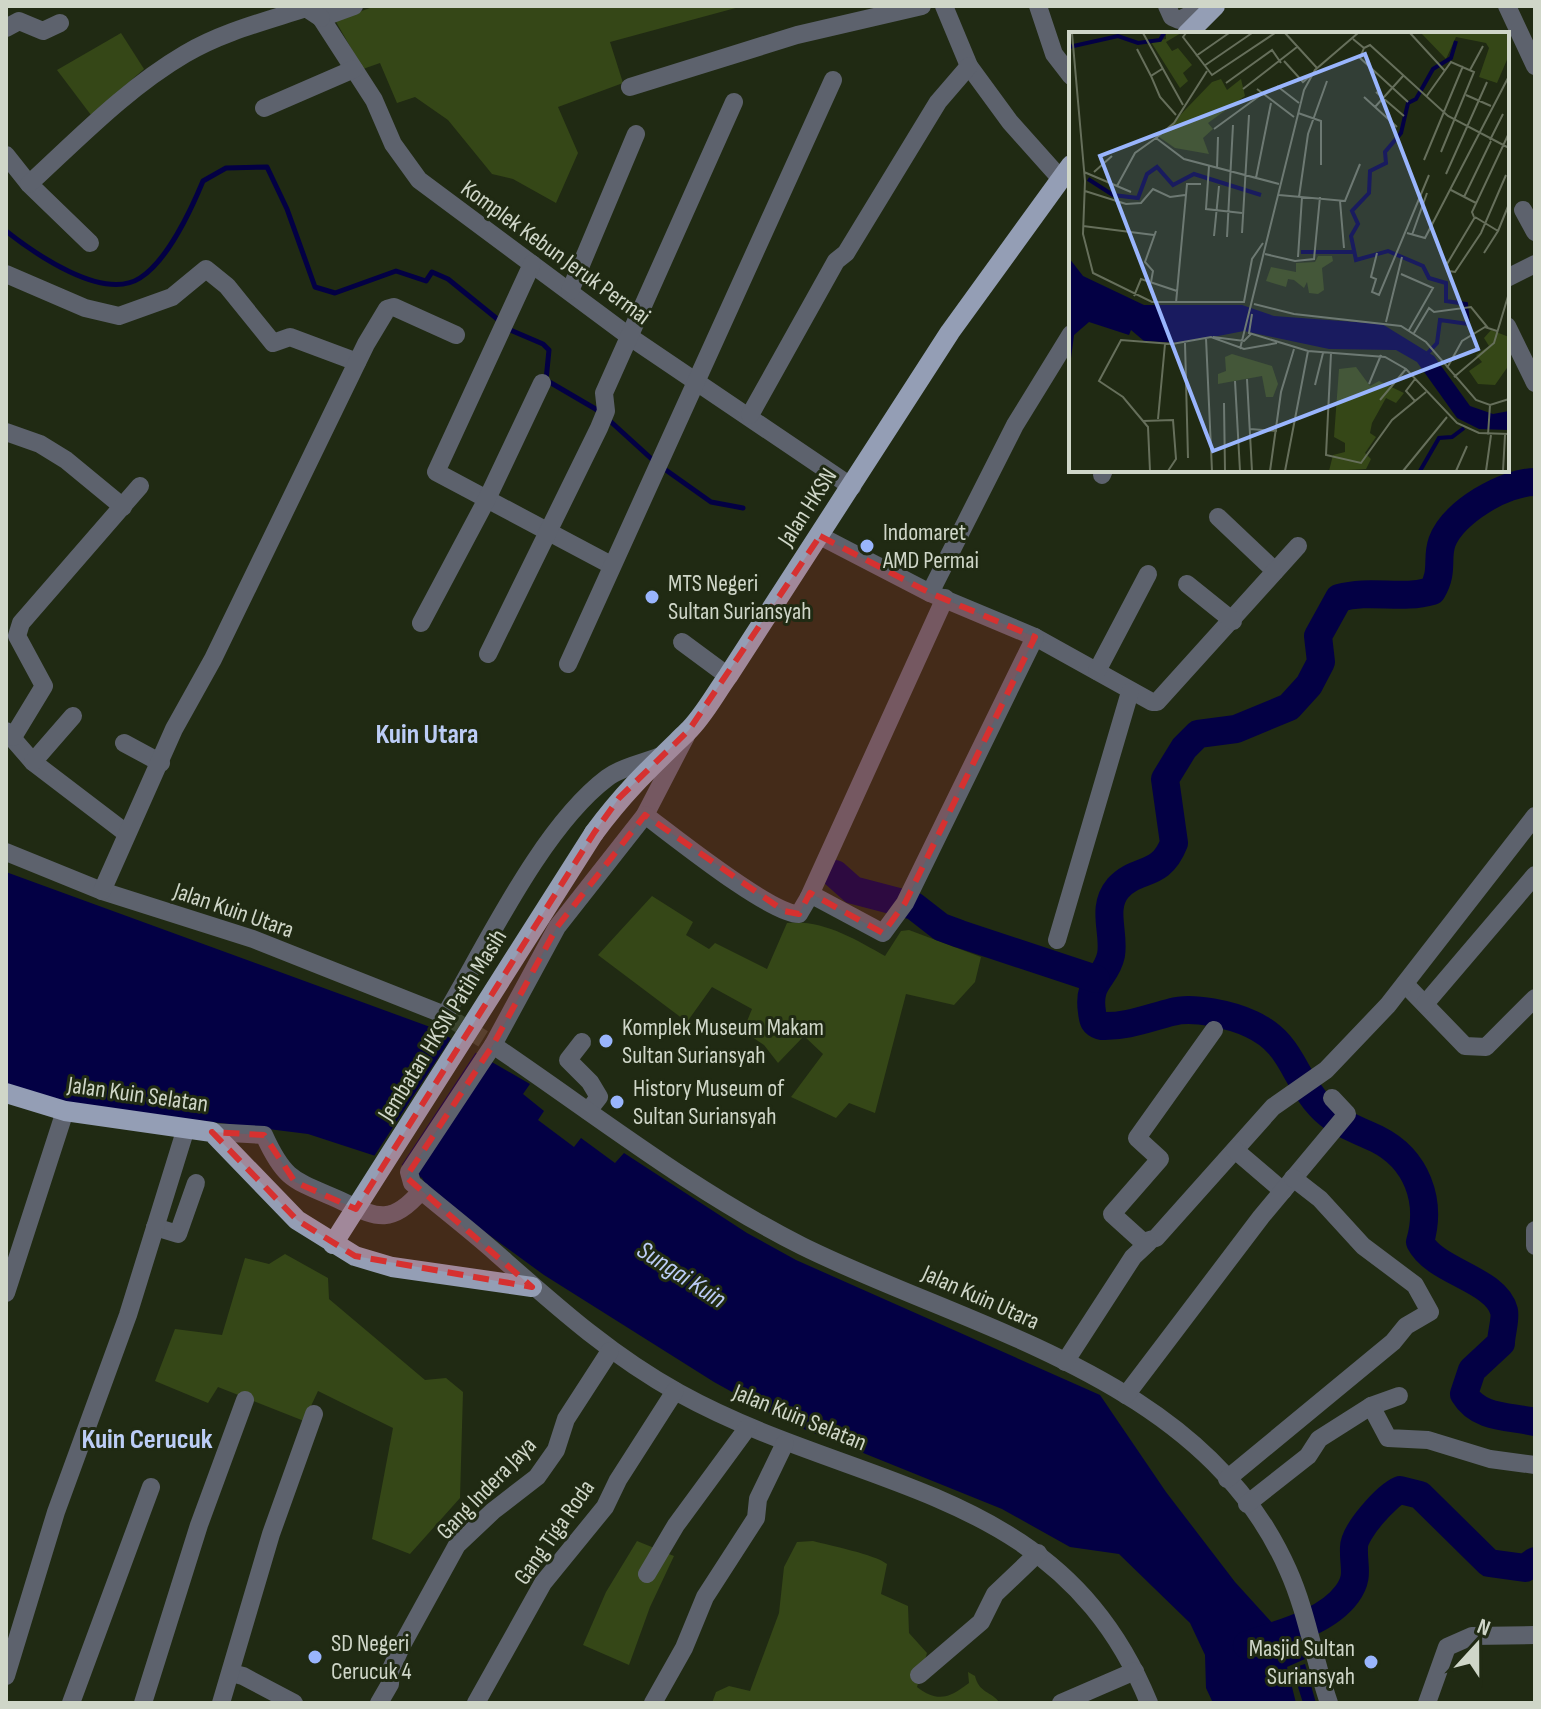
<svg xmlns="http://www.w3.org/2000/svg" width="1541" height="1709" viewBox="0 0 1541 1709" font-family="'Sofia Sans Condensed',sans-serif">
<rect width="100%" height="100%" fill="#202a13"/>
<g fill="#354717">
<path d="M376 6H743L610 42 623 83 558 107 578 153 556 203 513 179 492 174 448 120 415 97 397 103 380 63 363 69 335 20Z"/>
<path d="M121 33 144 69 91 115 57 70Z"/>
<path d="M652 896 693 922 686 935 709 949 715 943 767 969 787 923C822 919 855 939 885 956L901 931 909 930 981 957 975 982 954 1005 906 994 875 1113 849 1103 836 1118 791 1097 823 1054 804 1036 778 1063 764 1045 743 1031 752 1009 712 987 687 1022 598 955Z"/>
<path d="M285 1254 328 1278 329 1299 425 1380 446 1378 463 1392 460 1498 410 1554 372 1539 393 1428 318 1391 304 1421 218 1387 208 1403 155 1381 175 1329 222 1335 245 1258 269 1264Z"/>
<path d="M637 1541 674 1556 650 1607 629 1665 583 1645 606 1592Z"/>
<path d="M813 1541C831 1546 874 1554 887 1564L881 1594 908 1606 909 1633 927 1653 917 1687C938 1703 949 1698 969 1683L968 1672 975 1676C979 1693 991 1691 1000 1703H712L716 1692 729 1686 750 1691 779 1613 784 1567 797 1542Z"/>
</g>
<g fill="#030044">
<path d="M6 872 433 1028 530 1084 523 1094 544 1111 538 1120 574 1147 581 1138 615 1163 624 1153 747 1233 796 1260 1100 1395 1166 1492 1235 1582 1305 1659 1287 1667 1296 1703H1213L1206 1688 1205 1655 1190 1623 1119 1554 1070 1547 1002 1509 784 1421 714 1382 544 1275 430 1192 422 1178 400 1164 308 1134 53 1102 6 1084Z"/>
<path d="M1305 1664 1316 1703H1303L1292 1668Z"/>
</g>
<path fill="#202a13" d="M453 1035 478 1049 399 1169 371 1161Z"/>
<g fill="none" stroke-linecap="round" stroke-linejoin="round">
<g stroke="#030044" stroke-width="5">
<path d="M6 231C34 253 103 302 140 278 167 261 191 210 203 181L226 168 267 167 287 209 315 287 335 293 396 271 426 281 432 272 448 279 501 322"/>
<path d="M508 329 543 344 549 350 546 380 599 411 655 462"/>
<path d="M663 468 711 502 743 508"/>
</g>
<g stroke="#030044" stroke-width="28">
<path d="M1535 482C1505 482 1453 512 1442 542 1436 559 1444 571 1432 591 1401 600 1371 589 1339 598L1318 636 1321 662 1309 685 1289 707 1236 729 1198 734 1184 748 1165 779 1174 843C1160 879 1138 866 1118 888 1101 908 1115 933 1111 955 1106 979 1087 980 1092 1012 1093 1020 1093 1023 1101 1026 1127 1027 1148 1018 1172 1012 1193 1006 1232 1015 1251 1024 1293 1043 1292 1076 1320 1106 1336 1124 1357 1129 1377 1139 1417 1159 1432 1201 1420 1242 1435 1272 1496 1279 1504 1311 1506 1319 1501 1334 1501 1343L1472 1370 1464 1394C1479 1419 1509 1416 1535 1422"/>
<path d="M835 874 853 890 914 906 941 927 960 934 1096 979"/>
<path d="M1247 1645C1278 1634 1326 1623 1347 1594 1360 1576 1353 1567 1354 1547 1354 1532 1386 1496 1400 1490L1420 1495 1489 1563 1525 1568 1535 1561"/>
</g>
<path stroke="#3a442e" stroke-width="18" stroke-dasharray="18 9" stroke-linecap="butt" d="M445 1015 493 1045"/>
<g stroke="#5d626d" stroke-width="18">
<path d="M354 6 321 18 374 100 393 144 419 180 630 337 852 487"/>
<path d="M944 6 969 66 1010 122 1060 178"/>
<path d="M1038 6 1054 54 1071 76"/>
<path d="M1167 6 1172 17 1179 20 1209 6"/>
<path d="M1507 6 1535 66"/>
<path d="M6 28 19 21 43 31 60 23"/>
<path d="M630 87 797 35 922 6"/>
<path d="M264 108 354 69"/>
<path d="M6 155 29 184 90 243"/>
<path d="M29 184C78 139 127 88 185 54 222 32 266 21 306 8L321 18"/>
<path d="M1523 210 1535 232"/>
<path d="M532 264 436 472 611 565"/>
<path d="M6 274 85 308 119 316 172 297 206 269 227 286 273 343 290 337 357 362"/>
<path d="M1507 278 1535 264"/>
<path d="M570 291 636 134"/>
<path d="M1507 326 1535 383"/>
<path d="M750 415 836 261 846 253 938 102 969 66"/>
<path d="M6 432 40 444 66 460 123 507"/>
<path d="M1102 475 1104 470"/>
<path d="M1218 517 1275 571"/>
<path d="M820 536 930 593 1035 637 1152 702H1157L1298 546"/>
<path d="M1187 584 1233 621"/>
<path d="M930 593 1015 425 1071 334"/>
<path d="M421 623 487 499 542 383"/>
<path d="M682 642 728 676"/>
<path d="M488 654 599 428 606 411 604 393 734 102"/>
<path d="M568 664 833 80"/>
<path d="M1097 671 1148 574"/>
<path d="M6 731 33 762 126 833"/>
<path d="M686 736 645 815 557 927 493 1045 409 1172 412 1183C440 1207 469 1229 496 1253 555 1305 610 1355 679 1393 858 1492 1060 1484 1149 1703"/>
<path d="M13 737 44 686 17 636 21 623 140 486"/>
<path d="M124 743 161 763"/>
<path d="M33 762 73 716"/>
<path d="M645 815C672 835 771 915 799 914L809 897 814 896 883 933 905 903 1035 637"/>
<path d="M6 852 102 891 253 939 445 1015C487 944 542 827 607 778 620 768 642 763 658 757"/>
<path d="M102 891 174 729 213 659 366 344 387 309 394 307 456 335"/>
<path d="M809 897 945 598"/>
<path d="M1057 940 1130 692"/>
<path d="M1405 984 1465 1046 1486 1047 1535 998"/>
<path d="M1425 1004 1535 875"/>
<path d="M1214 1030 1137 1138 1160 1159 1112 1214 1143 1242 1156 1238 1273 1107 1326 1070 1388 1005 1535 816"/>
<path d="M582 1042 568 1060 590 1082 599 1097 588 1111"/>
<path d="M493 1045C595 1114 691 1190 802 1246 972 1330 1203 1377 1288 1570 1307 1612 1314 1660 1329 1703"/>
<path d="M212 1132 264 1135C284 1179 293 1180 335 1198 373 1215 389 1229 421 1191"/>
<path d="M1235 1150 1283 1191"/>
<path d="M155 1227 178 1234 196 1183"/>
<path d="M1535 1230V1246"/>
<path d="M6 1293 65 1111"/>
<path d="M1065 1362 1133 1257 1148 1243"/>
<path d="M1126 1395 1261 1217 1347 1114 1332 1098"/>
<path d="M1371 1406 1399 1396"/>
<path d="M1227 1479 1393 1342 1406 1326 1430 1312 1415 1285 1363 1246 1320 1199 1293 1178"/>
<path d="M1247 1504 1308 1456 1319 1439 1371 1406 1388 1438 1428 1440 1490 1459 1535 1465"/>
<path d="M647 1574 676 1525 748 1427"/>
<path d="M231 1673 243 1676 294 1703"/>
<path d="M919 1675 981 1622 995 1594 1038 1553"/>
<path d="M6 1676 56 1512 128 1315 186 1128"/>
<path d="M71 1703 151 1487"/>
<path d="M143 1703 199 1525 245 1400"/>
<path d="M221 1703 271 1534 314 1414"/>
<path d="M379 1703 390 1684 391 1669 402 1645 457 1545 493 1511 537 1477 556 1450 566 1419 610 1351"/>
<path d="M476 1703 543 1583 605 1507 618 1480 675 1391"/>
<path d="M653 1703 684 1648 705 1597 756 1518 758 1499 785 1443"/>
<path d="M1061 1703 1135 1671"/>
<path d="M1427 1703 1447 1647 1472 1636 1535 1635"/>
</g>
<g stroke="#949eb5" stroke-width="20">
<path d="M1187 34 1215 6"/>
<path d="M594 833C625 791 650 768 687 732 703 717 715 694 728 676L950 332 1071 165"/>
<path d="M6 1093 65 1111 212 1132 297 1220 355 1256 392 1267 532 1287"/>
</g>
<path stroke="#949eb5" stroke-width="20" d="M333 1244 594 833"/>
</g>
<path fill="#d63130" fill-opacity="0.2" stroke="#d63130" stroke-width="6" stroke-dasharray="16 10" stroke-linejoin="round" d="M820 536 930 593 1035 637 905 903 883 933 810 893 799 914 784 911 645 815 557 927 493 1045 406 1177 532 1287 355 1256 297 1220 212 1132 264 1135 295 1182 356 1209 594 833 619 798 689 730Z"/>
<g fill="#99b5fd" stroke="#202a13" stroke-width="3">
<circle cx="867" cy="546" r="8"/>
<circle cx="652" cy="597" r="8"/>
<circle cx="606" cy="1041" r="8"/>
<circle cx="617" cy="1102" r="8"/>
<circle cx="315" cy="1657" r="8"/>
<circle cx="1371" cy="1662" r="8"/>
</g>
<g text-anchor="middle" stroke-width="6" stroke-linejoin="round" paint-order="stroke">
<g font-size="24" fill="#cfd6c8" stroke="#202a13">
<text transform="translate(556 252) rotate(36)" y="8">Komplek Kebun Jeruk Permai</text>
<text transform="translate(807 507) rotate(-57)" y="8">Jalan HKSN</text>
<text transform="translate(234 910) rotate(19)" y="8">Jalan Kuin Utara</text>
<text transform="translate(442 1025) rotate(-58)" y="8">Jembatan HKSN Patih Masih</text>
<text transform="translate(138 1094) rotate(8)" y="8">Jalan Kuin Selatan</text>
<text transform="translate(981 1297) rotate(24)" y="8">Jalan Kuin Utara</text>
<text transform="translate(800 1417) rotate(22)" y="8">Jalan Kuin Selatan</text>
<text transform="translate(486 1488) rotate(-46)" y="8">Gang Indera Jaya</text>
<text transform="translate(554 1532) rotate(-55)" y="8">Gang Tiga Roda</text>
</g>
<g font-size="24" fill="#cfd6c8" stroke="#202a13" text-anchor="start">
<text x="883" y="540">Indomaret<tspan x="883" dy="28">AMD Permai</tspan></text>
<text x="668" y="591">MTS Negeri<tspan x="668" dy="28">Sultan Suriansyah</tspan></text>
<text x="622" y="1035">Komplek Museum Makam<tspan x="622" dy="28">Sultan Suriansyah</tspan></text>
<text x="633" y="1096">History Museum of<tspan x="633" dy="28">Sultan Suriansyah</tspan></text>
<text x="331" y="1651">SD Negeri<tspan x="331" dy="28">Cerucuk 4</tspan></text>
<text x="1355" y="1656" text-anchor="end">Masjid Sultan<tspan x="1355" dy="28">Suriansyah</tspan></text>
</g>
<g font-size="26" font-style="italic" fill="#bcccf6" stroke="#202a13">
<text transform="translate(682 1274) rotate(33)" y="9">Sungai Kuin</text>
</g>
<g font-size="28" font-weight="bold" fill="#bccdf6" stroke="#202a13">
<text x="427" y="743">Kuin Utara</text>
<text x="147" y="1448">Kuin Cerucuk</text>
</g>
</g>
<g transform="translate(1069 32)">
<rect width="440" height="440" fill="#202a13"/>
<path d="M97 1H112L97 10 103 19 109 16 123 33 114 41 119 49 111 56 82 10 97 7ZM352 1H440V23L428 51 410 45 420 16 417 11 387 5 377 27ZM152 47 158 58 172 47 176 64 139 91 144 97 134 106 140 122 106 116 90 105 143 50ZM249 224H263L264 229 253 236 255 258 249 262 240 261 238 250 235 256 225 248 219 247 217 255 197 249 202 235 227 240V231L246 230ZM422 298 440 305V333L426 353 409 352 400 339 413 330 407 323 420 314 415 306ZM163 322 203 334 209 352 204 365H197L193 344 149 352V342L157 339 156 325ZM287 335 301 354 310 349 335 361 327 371 317 366 303 391 301 401 307 405 296 421 302 427 297 437 260 439 264 423 276 420V411L265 405 270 337Z" fill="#354717"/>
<path d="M0 226 14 244 75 273H173L205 284 313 292 365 324 401 374 424 382 440 379V398L410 397 388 386 348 330 327 318 260 317 175 299 113 311 75 309 62 298 60 303 20 290 5 303 0 342Z" fill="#030044"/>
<path fill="none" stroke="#030044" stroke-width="4" d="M0 15 49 4 69 11 91 8 95 1M19 147 44 163 69 166 78 142 88 135 104 153 125 142 192 163M232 220H284M356 324 368 311 371 288 399 292 397 272 377 269V251L360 246 354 234 319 219 287 228 282 204 289 192 283 179 300 161 301 139 317 131 316 120 332 101 339 71 347 67 364 37 382 26 387 9M351 439 370 406 383 405 395 396"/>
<path fill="none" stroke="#666f5b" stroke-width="2" d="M3 1 16 149 14 202 24 241 83 270H175L183 227 194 211M74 1 114 73M117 1 114 5 143 43 206 1M216 1 248 36M341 1 376 39M284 7 295 16 301 13 379 84 440 116M295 16 291 26 339 70M68 17 82 44M127 24 160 1M215 29 234 50 241 44M135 34 183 1M93 37 82 44 91 65 107 83M401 38 414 14M138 39 105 91 87 106 115 127 210 152M157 51 203 18 212 31M208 54 230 71M174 57 228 15M188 57 225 85M307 60 335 84M397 63 422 74M295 65 328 95M357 65 382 30 405 40 372 120M306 75 334 44M229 81 252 89V133M145 97 193 62M421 108 434 82M355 128 394 34M140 134 137 177 173 181M148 137 149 105M15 140 62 160M25 140 43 124M377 142 418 50M187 146 202 71M48 154 66 121 87 106M382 158 407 171M16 159 57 172 72 171 84 157 101 165 116 163M210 163 276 169 291 132M230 165 239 102 258 49M395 165 422 109M271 169 275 216M405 185 403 180 440 101M406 185 378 232 380 239 386 240 412 201 437 143M406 185 429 199 415 221M14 194 85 203M429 199 440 172M173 201 180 83M338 201 356 206 440 44M343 203 358 161M145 204 150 154M158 205 164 93M308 221 302 245 307 247 303 260 310 263 360 143M196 222 226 229 245 227 251 165M229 225 233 165M332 242 364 256 340 298M82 250 84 239 76 230 87 199M65 264 72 247 108 259M107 271 118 152H132M185 272 225 282 332 294 357 310 407 368 421 373 440 367M183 282 180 301 239 319 316 325 337 337 388 391 410 401 440 402M317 290 333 225M345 301 360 276 365 280 402 275 419 296M144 305 175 309 182 302M137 306 143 439M116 311 119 426M171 317 235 58 246 38 289 1M262 321 257 423 292 431 323 388 357 360M378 336 393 309 416 295 428 299M385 345 425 311 440 261M178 347 183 439M166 349 171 439M300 352 312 323M246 353 254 321M311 368 337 337M346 369 337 359 346 347M155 371 156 439M89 387 96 312M74 389 104 388 107 427 99 439M181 397 208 399M419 403 421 373M81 439 79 395 54 365 30 349 52 308 103 312 142 305 175 317 208 311M201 439 212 360 225 317M216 439 239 319M334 439 378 385M387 439 398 414M417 439 422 403M434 439 436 403"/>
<path fill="#99b5fd" fill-opacity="0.15" stroke="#99b5fd" stroke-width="4" d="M296 22 409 317 144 419 31 124Z"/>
<rect width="440" height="440" fill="none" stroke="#cfd6c8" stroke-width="4"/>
</g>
<rect width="1541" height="1709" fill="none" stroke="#cfd6c8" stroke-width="16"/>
<g transform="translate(1477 1645) rotate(21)" stroke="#202a13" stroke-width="6" paint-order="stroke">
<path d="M0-6L14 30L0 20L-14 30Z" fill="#cfd6c8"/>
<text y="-12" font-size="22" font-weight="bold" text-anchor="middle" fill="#cfd6c8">N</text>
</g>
</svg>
